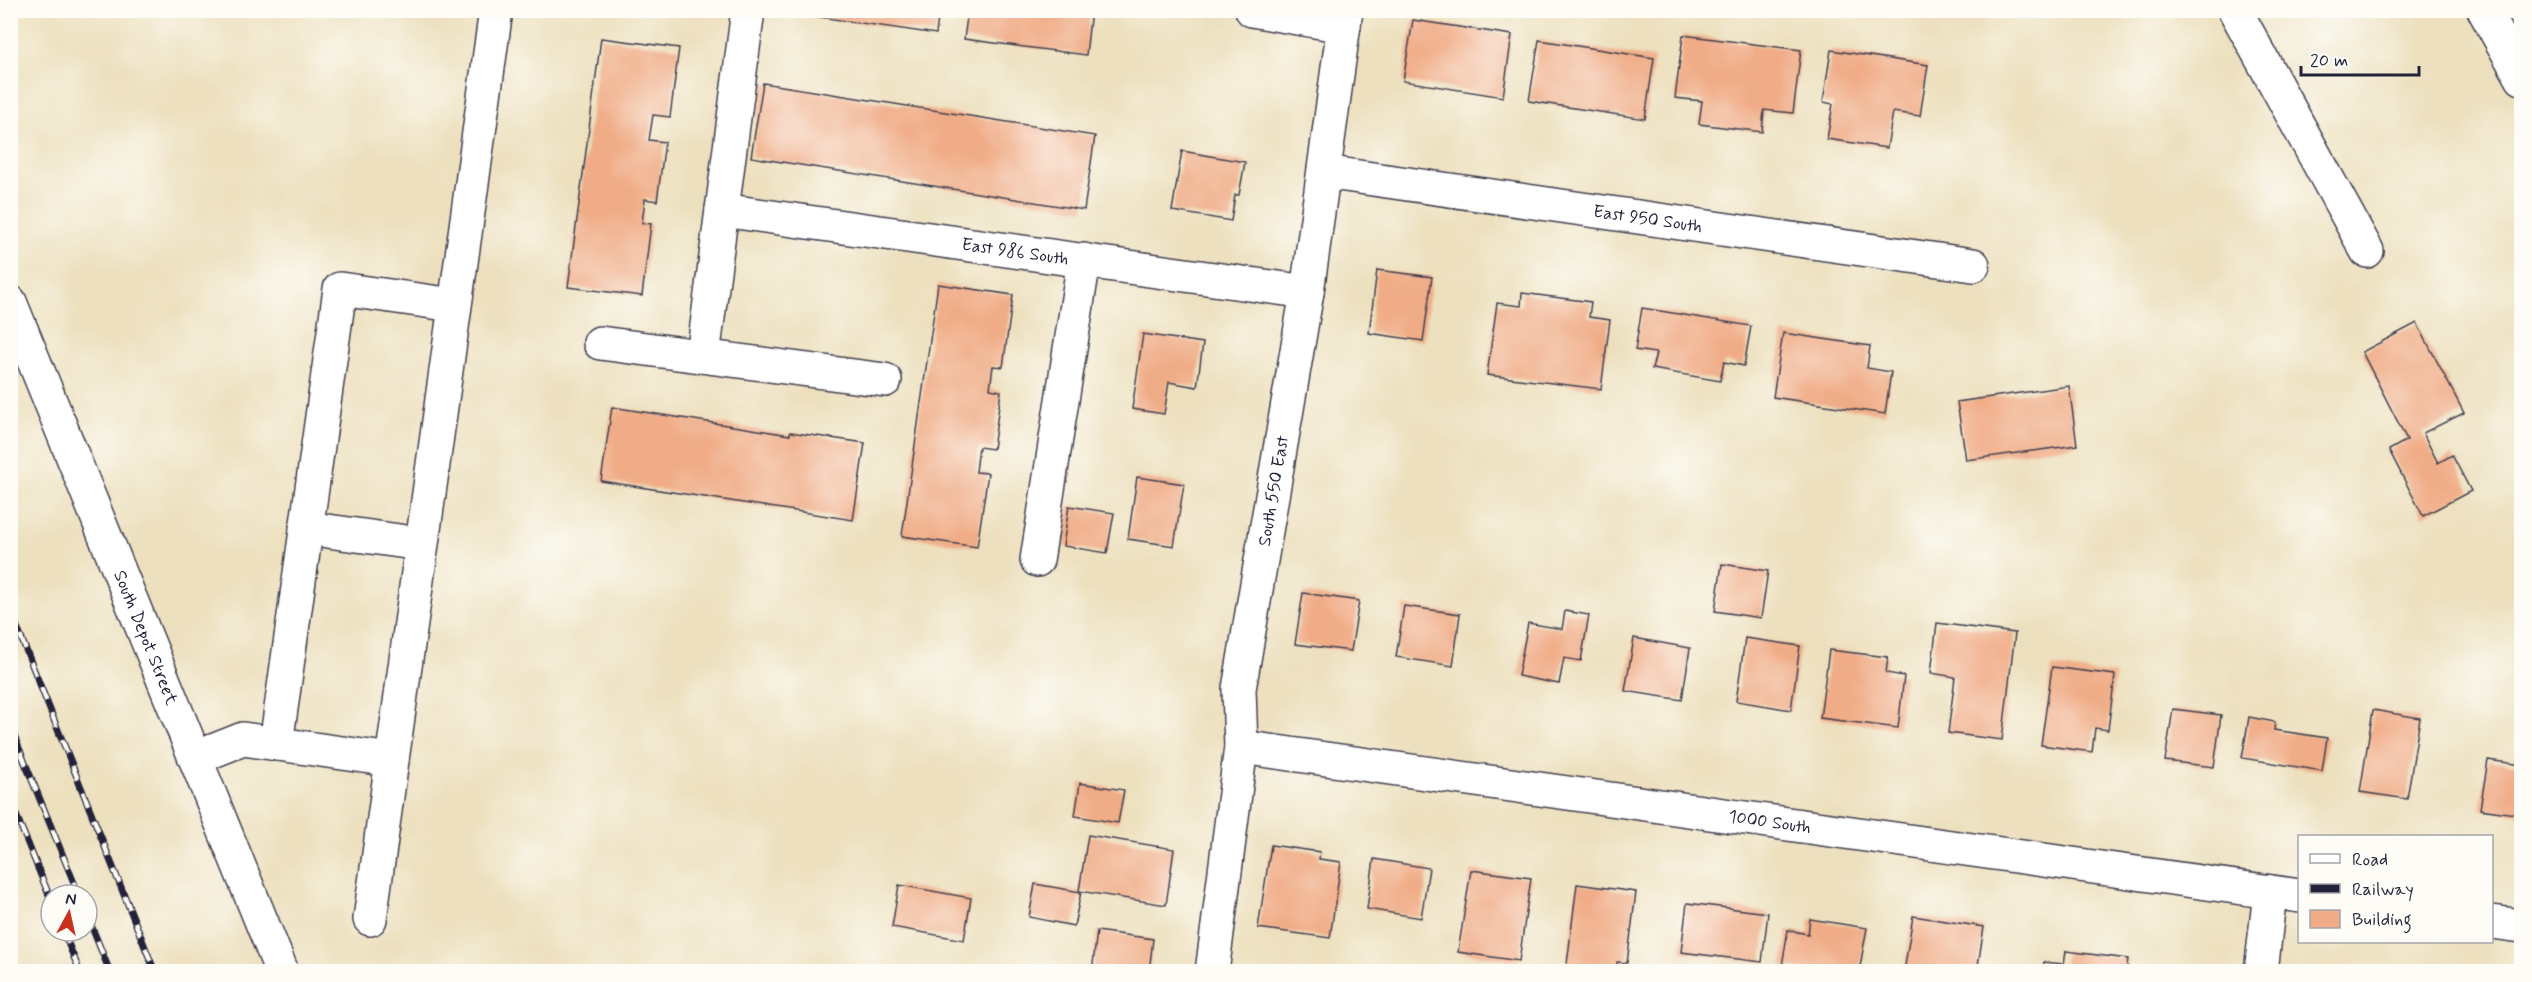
<svg xmlns="http://www.w3.org/2000/svg" width="2532" height="982" viewBox="0 0 2532 982" font-family="Mynerve,sans-serif">
<rect width="100%" height="100%" fill="#fdfcf7"/>
<filter id="ink" filterUnits="userSpaceOnUse"><feTurbulence type="fractalNoise" baseFrequency=".0167" numOctaves="2"/><feDisplacementMap in="SourceGraphic" scale="12" xChannelSelector="R" yChannelSelector="G"/><feConvolveMatrix kernelMatrix="1 2 1 2 8 2 1 2 1" color-interpolation-filters="sRGB"/></filter>
<filter id="wash" filterUnits="userSpaceOnUse"><feTurbulence type="fractalNoise" baseFrequency=".008" numOctaves="4" result="noise"/><feDisplacementMap in="SourceGraphic" scale="24" xChannelSelector="R" yChannelSelector="G"/><feGaussianBlur stdDeviation="1.35" result="paint"/><feColorMatrix in="noise" values="0 0 0 0 0 0 0 0 0 0 0 0 0 0 0 0 0 1.4 0 .05"/><feComposite in="paint" operator="in"/></filter>
<g filter="url(#wash)">
<rect width="100%" height="100%" fill="#ede0be"/>
<g id="blocks">
<g fill="#f0ac86">
<path d="M772 10H939L936 34Z"/>
<path d="M968 10H1091L1086 55 964 39Z"/>
<path d="M1413 20 1512 35 1503 97 1403 81Z"/>
<path d="M1683 35 1801 50 1793 113 1764 110 1762 132 1699 124 1702 101 1675 98Z"/>
<path d="M601 38 679 48 670 117 653 115 649 140 665 142 657 201 645 199 642 223 651 224 642 296 568 287Z"/>
<path d="M1539 40 1654 58 1645 119 1529 101Z"/>
<path d="M1831 50 1928 65 1920 116 1893 112 1887 148 1827 139 1833 104 1823 102Z"/>
<path d="M763 83 1095 136 1084 210 751 157Z"/>
<path d="M1182 151 1245 162 1239 195H1235L1231 221 1172 211Z"/>
<path d="M1377 270 1432 277 1423 341 1369 333Z"/>
<path d="M938 284 1013 295 1003 367 993 366 990 389 1001 391 993 449 979 447 976 472 988 473 977 547 902 536Z"/>
<path d="M1522 293 1591 302 1589 317 1610 320 1601 389 1487 375 1497 303 1521 306Z"/>
<path d="M1642 308 1751 326 1744 366 1724 362 1720 381 1652 369 1656 353 1635 350Z"/>
<path d="M2417 323 2464 413 2423 433 2438 463 2452 455 2471 491 2423 516 2389 450 2407 440 2362 352Z"/>
<path d="M1783 333 1870 346 1867 368 1891 372 1885 414 1773 397Z"/>
<path d="M1143 334 1203 343 1197 387 1169 382 1164 414 1132 409Z"/>
<path d="M2069 386 2077 445 1966 460 1957 402Z"/>
<path d="M612 407 790 435V432L865 443 853 520 601 481Z"/>
<path d="M1137 477 1184 484 1174 546 1128 539Z"/>
<path d="M1069 506 1114 513 1107 553 1063 546Z"/>
<path d="M1722 564 1768 571 1761 618 1715 611Z"/>
<path d="M1303 593 1359 601 1351 651 1295 644Z"/>
<path d="M1404 606 1460 614 1453 666 1396 657Z"/>
<path d="M1565 611 1589 615 1581 661 1564 658 1559 684 1518 676 1528 623 1562 629Z"/>
<path d="M1937 623 2015 633 2002 740 1948 733 1955 677 1931 673Z"/>
<path d="M1634 638 1690 648 1682 700 1625 691Z"/>
<path d="M1745 638 1800 646 1791 710 1736 701Z"/>
<path d="M1829 650 1888 657 1886 673 1904 676 1898 728 1820 718Z"/>
<path d="M2052 667 2115 675 2108 730 2095 728 2092 752 2041 745Z"/>
<path d="M2173 709 2221 715 2214 767 2165 761Z"/>
<path d="M2373 710 2420 718 2407 799 2360 792Z"/>
<path d="M2249 717 2275 722 2274 730 2327 738 2322 771 2242 758Z"/>
<path d="M2488 760 2522 765V815L2480 809Z"/>
<path d="M1080 783 1124 790 1118 823 1075 816Z"/>
<path d="M1088 835 1174 849 1166 905 1079 891Z"/>
<path d="M1271 845 1320 852 1319 859 1341 862 1330 938 1258 928Z"/>
<path d="M1374 859 1429 868 1421 918 1367 909Z"/>
<path d="M1471 870 1531 878 1519 961 1458 952Z"/>
<path d="M1035 884 1081 892 1074 926 1029 917Z"/>
<path d="M1577 884 1636 892 1627 963 1617 962 1616 972H1566Z"/>
<path d="M899 885 971 898 964 940 892 927Z"/>
<path d="M1687 903 1768 913 1762 962 1681 952Z"/>
<path d="M1913 916 1984 927 1977 972H1904Z"/>
<path d="M1810 919 1867 928 1859 972H1815L1782 966 1788 930 1808 934Z"/>
<path d="M1097 931 1153 939 1149 972H1092Z"/>
<path d="M2066 951 2128 959 2126 972H2043L2044 962 2064 964Z"/>
</g>
</g>
</g>
<g filter="url(#ink)">
<use href="#blocks" fill-opacity="0" stroke="#403e4f" stroke-width="1.5"/>
<g fill="none" stroke-linecap="round" stroke-linejoin="round">
<defs>
<g id="minor">
<path d="M1252 10 1344 26"/>
<path d="M2235 10 2367 251"/>
<path id="s1" d="M1324 172 1973 265"/>
<path id="s2" d="M722 210 1307 292"/>
<path id="s3" d="M10 302 282 972"/>
<path d="M600 343 885 380"/>
<path d="M703 356 748 10"/>
<path d="M306 528 421 544"/>
<path d="M1037 560 1084 260"/>
<path d="M276 744 340 289 454 305"/>
<path id="s4" d="M1241 747 2300 896"/>
<path d="M195 758 243 739 392 760"/>
<path d="M370 919 496 10"/>
<path d="M2492 922 2522 926"/>
<path id="s5" d="M1212 972 1241 747 1239 689 1307 292 1346 10"/>
<path d="M2261 972 2270 892"/>
</g>
<path id="major" d="M2484 10 2522 78"/>
</defs>
<use href="#minor" stroke="#403e4f" stroke-width="36"/>
<use href="#major" stroke="#403e4f" stroke-width="36"/>
<use href="#minor" stroke="#fff" stroke-width="33"/>
<use href="#major" stroke="#fff" stroke-width="33"/>
<defs>
<g id="rail">
<path d="M10 610 155 972"/>
<path d="M10 726 79 895"/>
<path d="M10 800 51 900"/>
<path d="M87 915 110 972"/>
<path d="M63 931 80 972"/>
</g>
</defs>
<use href="#rail" stroke="#22223b" stroke-width="7"/>
<use href="#rail" stroke="#fdfcf7" stroke-width="4.5" stroke-dasharray="14" stroke-linecap="butt"/>
</g>
</g>
<g text-anchor="middle" stroke-width="4.5" stroke-linejoin="round" paint-order="stroke">
<g font-size="18" fill="#22223b" stroke="#fdfcf7">
<text dy="6" stroke="none"><textPath href="#s1" startOffset="327">East 950 South</textPath></text>
<text dy="6" stroke="none"><textPath href="#s2" startOffset="296">East 986 South</textPath></text>
<text dy="6" stroke="none"><textPath href="#s5" startOffset="486">South 550 East</textPath></text>
<text dy="6" stroke="none"><textPath href="#s3" startOffset="362">South Depot Street</textPath></text>
<text dy="6" stroke="none"><textPath href="#s4" startOffset="534">1000 South</textPath></text>
</g>
</g>
<rect width="2532" height="982" fill="none" stroke="#fdfcf7" stroke-width="36"/>
<rect x="2298" y="835" width="195" height="108" fill="#fdfcf7" stroke="#a5a5ac" stroke-width="1.5"/>
<rect x="2310" y="854" width="30" height="9" fill="#ffffff" stroke="#a5a5ac" stroke-width="1.5"/>
<text x="2352" y="865" font-size="18" fill="#22223b">Road</text>
<rect x="2310" y="884" width="30" height="9" fill="#22223b" stroke="#a5a5ac" stroke-width="1.5"/>
<text x="2352" y="895" font-size="18" fill="#22223b">Railway</text>
<rect x="2310" y="910" width="30" height="18" fill="#f0ac86" stroke="#a5a5ac" stroke-width="1.5"/>
<text x="2352" y="925" font-size="18" fill="#22223b">Building</text>
<g transform="translate(69 913) rotate(8)"><circle r="28" fill="#fdfcf7" stroke="#a5a5ac" stroke-width="1.5"/>
<path d="M0-4.5L10 22L0 15L-10 22Z" fill="#c8321e"/>
<text y="-9" font-size="16" font-weight="bold" text-anchor="middle" fill="#22223b">N</text>
</g>
<path d="M2301 66v9h118v-9" fill="none" stroke="#22223b" stroke-width="3"/>
<text x="2310" y="66" font-size="18" fill="#22223b" stroke="#fdfcf7" stroke-width="4.5" paint-order="stroke">20 m</text>
</svg>
